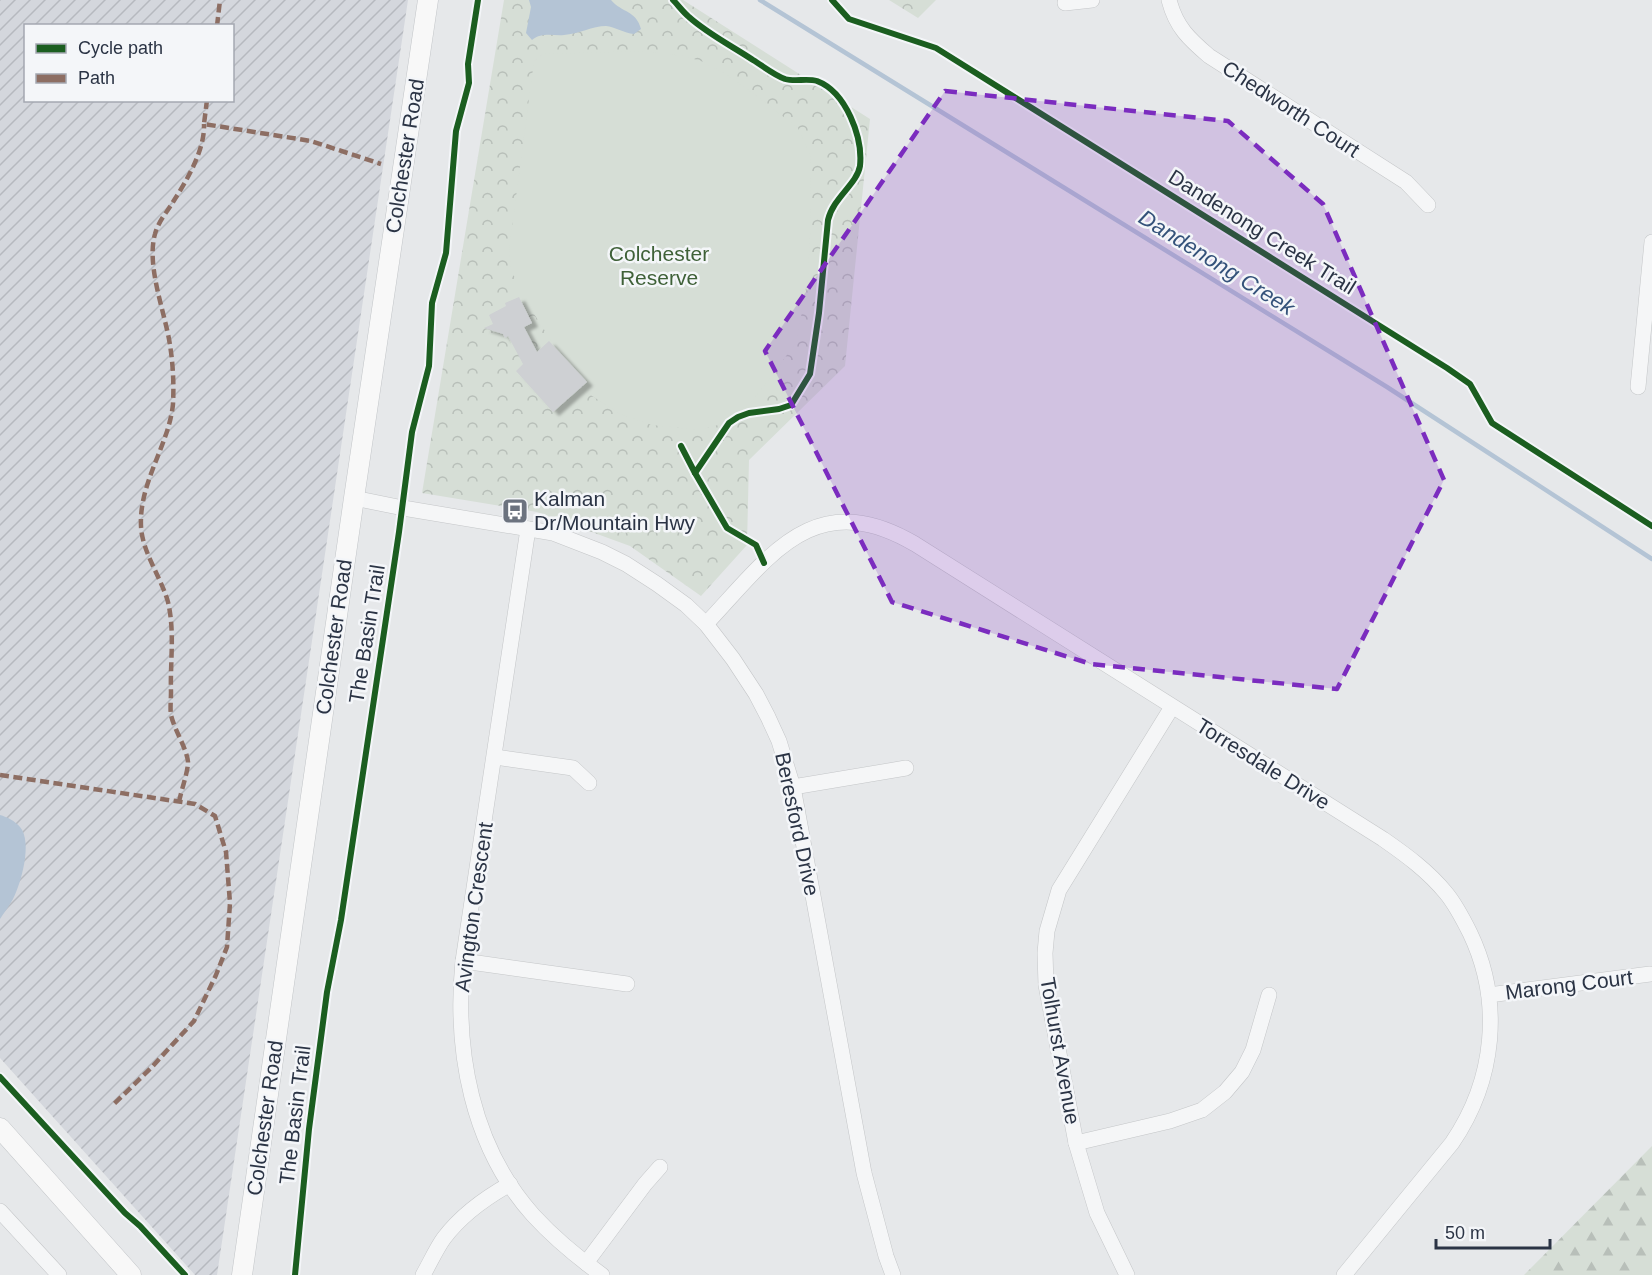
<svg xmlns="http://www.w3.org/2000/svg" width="1652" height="1275" viewBox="0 0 1652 1275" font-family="Arial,sans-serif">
<defs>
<pattern id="industrial-furrows" width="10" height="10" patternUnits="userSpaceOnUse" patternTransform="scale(1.5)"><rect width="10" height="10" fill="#d4d7dd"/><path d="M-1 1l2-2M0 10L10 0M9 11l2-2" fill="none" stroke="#b6b9bf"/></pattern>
<pattern id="forest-firs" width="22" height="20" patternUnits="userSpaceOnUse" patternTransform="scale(1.5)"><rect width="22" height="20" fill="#d6ded6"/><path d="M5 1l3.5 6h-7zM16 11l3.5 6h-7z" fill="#b8bfb9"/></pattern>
<pattern id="park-crowns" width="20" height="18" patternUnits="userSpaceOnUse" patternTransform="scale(1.5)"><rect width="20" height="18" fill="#d6ded6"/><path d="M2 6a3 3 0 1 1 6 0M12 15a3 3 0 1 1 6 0" fill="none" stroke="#b8bfb9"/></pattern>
<filter id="shadow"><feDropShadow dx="6" dy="4" stdDeviation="1.5" flood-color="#0004"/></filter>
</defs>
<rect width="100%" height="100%" fill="#e6e8ea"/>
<path fill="url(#industrial-furrows)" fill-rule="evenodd" d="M0 0H408L217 1275H195L0 1058ZM26 26H232V100H26Z"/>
<path fill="url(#forest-firs)" d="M1652 1146V1275H1524Z"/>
<g fill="url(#park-crowns)">
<path d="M504 0H683L870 119 845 366 749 460 747 545 701 596 630 546 537 512 422 493Z"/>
<path d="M889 0H936L918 18Z"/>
</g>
<path fill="#d6ded6" d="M645 51 683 56 701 61 724 73 754 94 798 128 810 155 811 217 808 275 797 341 771 377 750 403 735 415 718 425 700 430 652 425 620 414 586 392 593 386 554 345 529 306 511 270 509 250 534 61 543 54Z"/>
<g fill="#b4c4d5">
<path d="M529 0H611C622 13 636 10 641 29L634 34C624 33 615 27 606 26 593 26 578 34 564 35 553 36 542 32 532 40L526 33 531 7Z"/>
<path d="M0 815C7 817 15 821 20 827 33 842 21 884 13 899 9 906 4 913 0 919Z"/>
</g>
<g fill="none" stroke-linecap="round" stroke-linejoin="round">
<path stroke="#b4c4d5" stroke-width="4.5" d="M760 0 1387 387 1652 559"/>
</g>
<path fill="#ced0d3" filter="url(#shadow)" d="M519 297 532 323 524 327 537 352 549 341 587 382 553 412 516 371 523 364 508 336 505 338 503 334 484 328 493 324 489 315 506 306 505 303Z"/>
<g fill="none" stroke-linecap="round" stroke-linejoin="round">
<defs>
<g id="minor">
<path d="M1169 0C1176 27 1189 39 1209 56L1406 182 1428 205"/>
<path d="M1065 3 1092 0"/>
<path d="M1638 387 1652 242"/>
<path d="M354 498 403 508 553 533 602 552 626 564 657 584 686 605 706 624 733 659 756 694 768 717 779 741 793 787 864 1173 886 1256 893 1275"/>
<path d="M528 529 463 961C454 1051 472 1147 533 1215 554 1238 577 1257 602 1275"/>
<path d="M706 624C770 556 814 485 915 544L1383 839C1406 855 1428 871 1446 893 1456 905 1463 919 1470 933 1503 1002 1495 1080 1452 1143L1344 1275"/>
<path d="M495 757 573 768 589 783"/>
<path d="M793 787 906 768"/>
<path d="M463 961 627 984"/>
<path d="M1489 995 1650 974"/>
<path d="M1076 1143 1170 1121 1202 1110 1225 1092 1242 1072 1253 1050 1269 995"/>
<path d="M0 1211 59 1275"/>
<path d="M586 1263 645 1184 660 1167"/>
<path d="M423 1275C430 1263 436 1249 444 1238 462 1214 485 1198 510 1184"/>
<path d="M1127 1275 1097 1213 1076 1143 1046 985 1045 953 1047 931 1059 890 1172 707"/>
</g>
<g id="major">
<path d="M0 1128 131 1275"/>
<path d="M242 1275 354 498 428 0"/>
</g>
</defs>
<use href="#minor" stroke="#c4c6c8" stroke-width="16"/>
<use href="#major" stroke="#c2c5c8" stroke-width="21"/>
<use href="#minor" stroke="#f5f6f7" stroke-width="15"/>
<use href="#major" stroke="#f8f8f8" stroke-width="20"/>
<g stroke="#8d6e63" stroke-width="4.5" stroke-dasharray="9 4.5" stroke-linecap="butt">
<path d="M217 26 220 0"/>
<path d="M207 100 204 124 311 141 381 164"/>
<path d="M0 775 195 804 215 816 226 852 230 903 227 947 216 975 194 1021 151 1068 113 1105"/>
<path d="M179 802C181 791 188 772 188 762 187 749 174 729 171 715 170 708 171 700 171 692 170 662 175 632 168 602 161 577 142 552 141 526 139 482 169 445 173 404 174 384 173 364 170 345 165 312 146 266 155 234 158 222 167 212 173 202 187 180 205 150 204 124"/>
</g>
<defs>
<g id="cycleway">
<path d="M673 0C678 5 683 12 689 17 708 34 732 46 753 60 763 66 774 75 785 79 795 82 807 78 817 81 846 92 863 137 860 166 857 184 833 198 828 220L819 313 810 374 791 405 779 409 749 413 738 417 729 423 695 473 681 446"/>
<path d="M832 0 849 19 936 48 1447 368 1470 384 1492 423 1652 526"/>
<path d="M695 473 727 528 756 545 764 563"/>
<path d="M0 1077 125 1213 140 1226 185 1275"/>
<path d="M295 1275 309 1129 327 992 341 920 399 532 412 432 429 366 432 303 446 253 456 131 469 83 468 64 478 0"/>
</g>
</defs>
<use href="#cycleway" stroke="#f4f6f9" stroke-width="10"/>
<use href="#cycleway" stroke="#1b5e20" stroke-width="6"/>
</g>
<path fill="#7b2cbf" fill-opacity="0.2" stroke="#7b2cbf" stroke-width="4.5" stroke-dasharray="12 8" stroke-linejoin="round" d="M945 91 1228 121 1323 204 1444 480 1337 689 1091 664 892 602 765 351Z"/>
<defs>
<symbol id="bus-square" viewBox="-11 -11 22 22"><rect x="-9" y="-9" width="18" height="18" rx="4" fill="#6c737f" stroke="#f4f6f9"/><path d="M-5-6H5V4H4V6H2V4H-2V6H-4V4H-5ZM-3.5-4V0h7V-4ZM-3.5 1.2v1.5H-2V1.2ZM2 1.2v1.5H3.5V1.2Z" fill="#fff"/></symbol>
</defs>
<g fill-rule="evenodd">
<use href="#bus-square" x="500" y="496" width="30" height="30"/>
</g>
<g text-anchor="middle" stroke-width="5" stroke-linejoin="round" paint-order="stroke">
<g font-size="21" fill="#2b3445" stroke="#f4f6f9">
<text transform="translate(1291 109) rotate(33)" y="7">Chedworth Court</text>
<text transform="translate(405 156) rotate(-81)" y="7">Colchester Road</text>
<text transform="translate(1262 232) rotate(32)" y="7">Dandenong Creek Trail</text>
<text transform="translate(367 634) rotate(-81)" y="7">The Basin Trail</text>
<text transform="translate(334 637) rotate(-82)" y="7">Colchester Road</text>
<text transform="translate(1263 764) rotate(32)" y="7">Torresdale Drive</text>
<text transform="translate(797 824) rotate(78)" y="7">Beresford Drive</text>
<text transform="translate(474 907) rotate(-82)" y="7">Avington Crescent</text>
<text transform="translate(1569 985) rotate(-7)" y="7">Marong Court</text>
<text transform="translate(1060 1051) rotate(80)" y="7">Tolhurst Avenue</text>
<text transform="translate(295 1115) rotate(-83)" y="7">The Basin Trail</text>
<text transform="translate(265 1118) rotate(-82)" y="7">Colchester Road</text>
</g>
<g font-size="21" fill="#3f6138" stroke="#f4f6f9">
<text x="659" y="261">Colchester<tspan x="659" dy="24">Reserve</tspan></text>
</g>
<g font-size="21" fill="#2b3445" stroke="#f4f6f9" text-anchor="start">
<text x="534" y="506">Kalman<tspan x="534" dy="24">Dr/Mountain Hwy</tspan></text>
</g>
<g font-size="22" font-style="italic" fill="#34527a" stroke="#f4f6f9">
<text transform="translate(1217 262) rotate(32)" y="8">Dandenong Creek</text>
</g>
</g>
<rect x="24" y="24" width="210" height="78" fill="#f4f6f9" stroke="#a4a8b1" stroke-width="1.5"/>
<rect x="36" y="44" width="30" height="9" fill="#1b5e20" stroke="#a4a8b1" stroke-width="1.5"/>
<text x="78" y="54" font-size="18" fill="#2b3445">Cycle path</text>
<rect x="36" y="74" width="30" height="9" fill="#8d6e63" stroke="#a4a8b1" stroke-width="1.5"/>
<text x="78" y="84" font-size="18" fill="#2b3445">Path</text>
<path d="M1436 1239v9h114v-9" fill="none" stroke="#2b3445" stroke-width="3"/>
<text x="1445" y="1239" font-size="18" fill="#2b3445" stroke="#f4f6f9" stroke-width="4.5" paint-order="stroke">50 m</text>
</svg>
